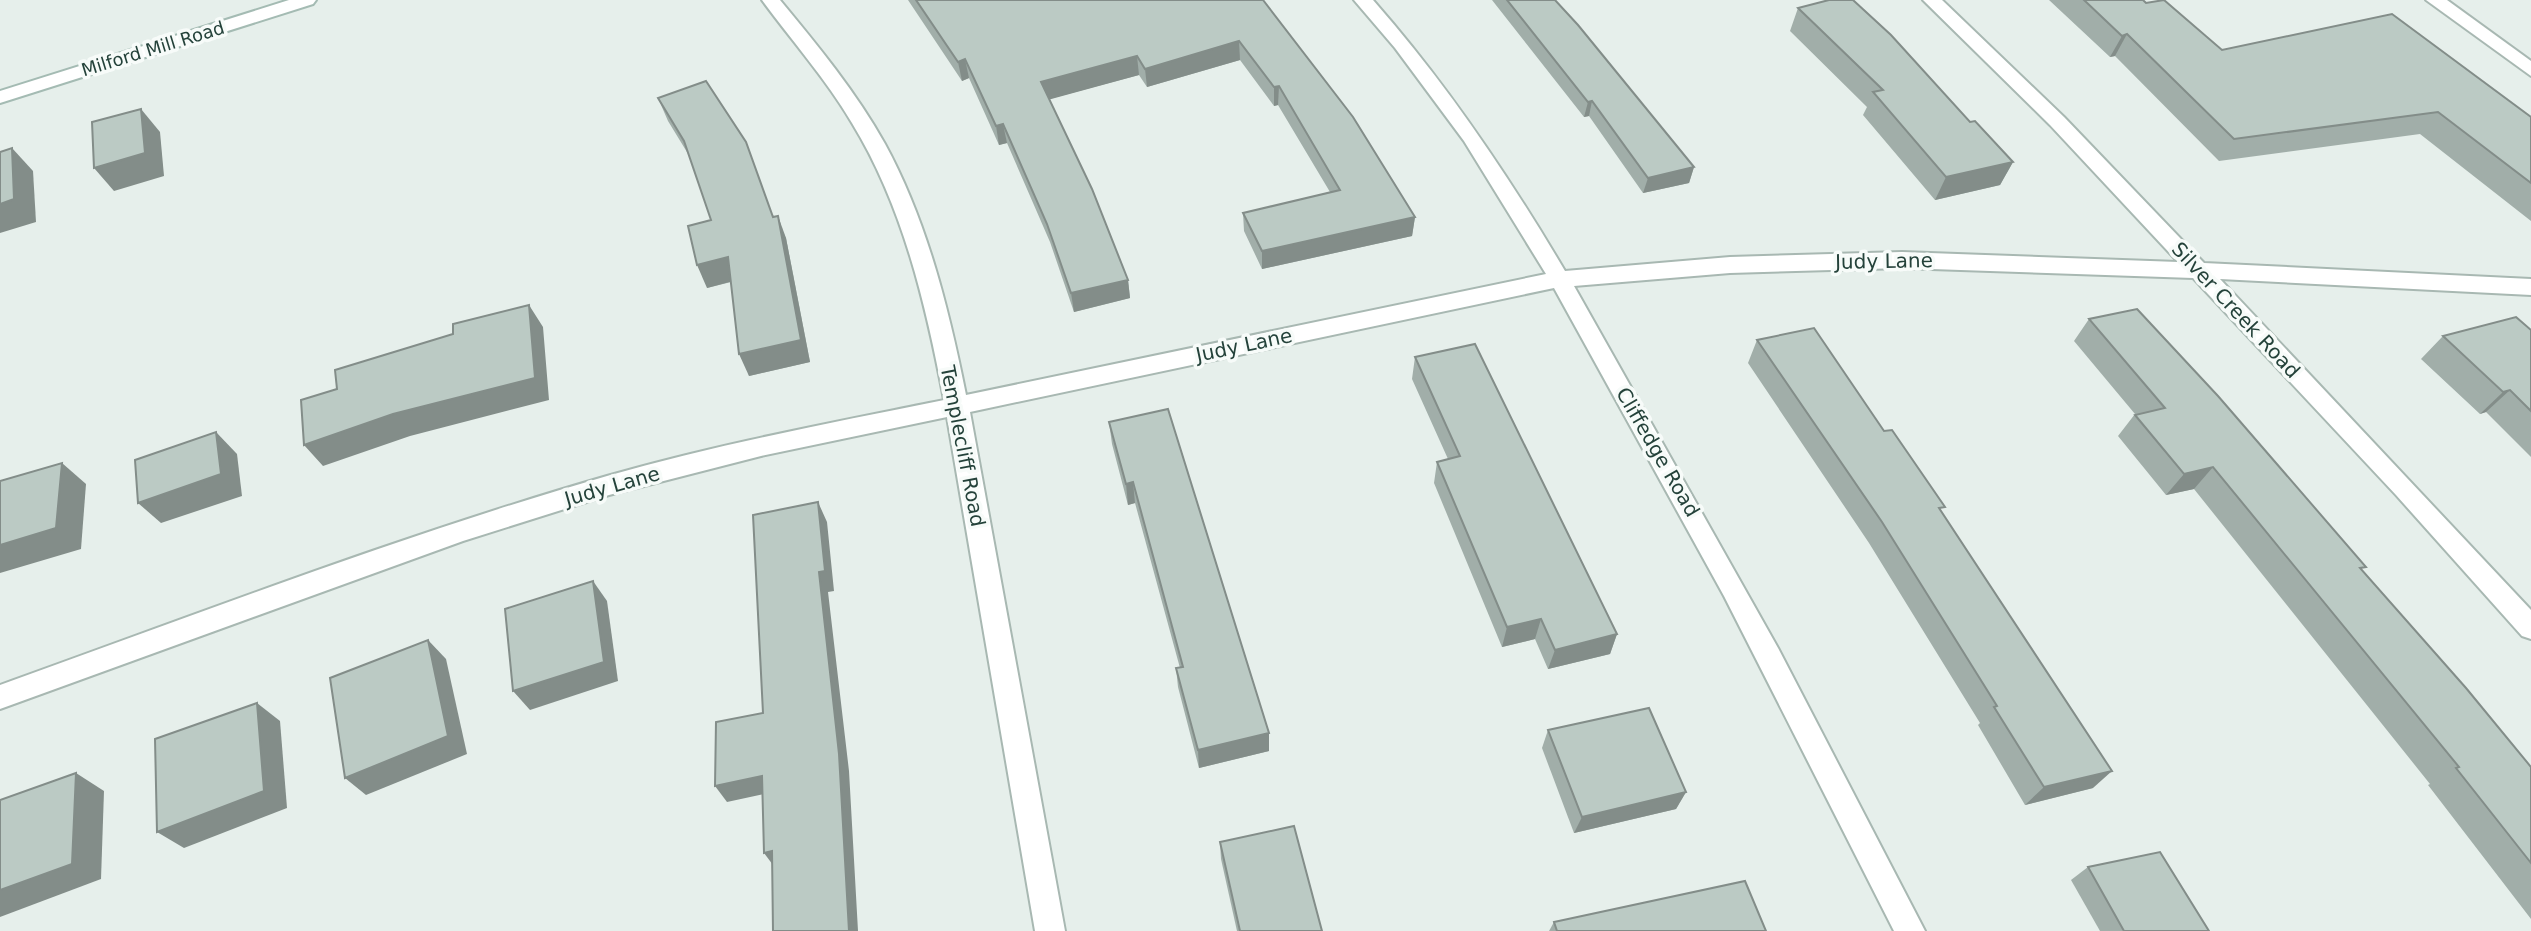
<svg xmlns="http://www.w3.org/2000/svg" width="2531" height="931" viewBox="0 0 2531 931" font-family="'DejaVu Sans',sans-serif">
<rect width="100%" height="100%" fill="#e6efeb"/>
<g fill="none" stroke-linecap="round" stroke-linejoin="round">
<defs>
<g id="minor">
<path d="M762 0H780C818 46 856 92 885 144 927 221 949 310 966 395L1546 274 1464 141 1395 48 1354 0H1373C1447 84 1508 175 1565 271L1730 257 1902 252 2178 262 2050 125 1923 0H1942L2064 117 2204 263 2531 279V295L2220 279 2531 610V639L2522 636 2396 495 2193 278 1902 268 1730 273 1574 286 1778 648 1925 931H1894L1724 596 1554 288 970 412 1065 931H1035L947 417 761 456 609 495 463 541 0 709V685C201 613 402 535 607 476 718 444 831 423 944 400 926 305 903 206 852 123 826 79 792 41 762 0Z"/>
<path d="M2426 0H2447L2531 61V76Z"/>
</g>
<path id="secondary" d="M289 0H316L313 4 0 103V91Z"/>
</defs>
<use href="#minor" stroke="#a8b8b2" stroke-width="4"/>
<use href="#secondary" stroke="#a4bbb3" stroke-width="4"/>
<use href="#minor" fill="#fff" fill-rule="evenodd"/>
<use href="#secondary" fill="#fff" fill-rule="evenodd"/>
</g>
<g fill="#a1aea9">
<path d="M908 0H1263L1415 217 1412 236 1262 269 1244 231 1243 213 1330 192 1278 105 1274 106 1240 60 1147 87 1139 75 1049 99 1128 280 1130 298 1074 312 1050 242 1007 143 999 145 969 78 962 81Z"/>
<path d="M1492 0H1555L1694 167 1689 183 1643 193 1589 116 1584 117Z"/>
<path d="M2049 0H2143L2222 50 2531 117V221L2420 134 2219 161 2115 56 2110 57Z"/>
<path d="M1798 8 1970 122 2013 162 2000 185 1935 200 1863 115 1867 107 1790 31Z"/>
<path d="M658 98 774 217 786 238 810 362 749 376 731 282 707 288 711 220 690 157 668 121Z"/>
<path d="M2089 319 2362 570 2531 767V919L2428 785 2430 784 2194 489 2166 495 2118 436 2135 414 2074 341Z"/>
<path d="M2531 330V457L2486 412 2480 414 2421 359 2443 336Z"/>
<path d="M1757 340 1884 431 1942 512 2093 788 2025 805 1978 725 1980 723 1869 543 1748 363Z"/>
<path d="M1415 357 1617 634 1610 654 1548 669 1535 639 1502 647 1434 483 1437 462 1448 459 1412 379Z"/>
<path d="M1109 422 1269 751 1199 768 1178 687 1176 668H1180L1135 503 1128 505 1112 444Z"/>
<path d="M1548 730 1686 792 1676 809 1574 833 1542 748Z"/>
<path d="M1220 842 1322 931H1237L1221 859Z"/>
<path d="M2088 867 2209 931H2100L2071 880Z"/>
<path d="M1554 922 1766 931H1549Z"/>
</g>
<g fill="#838d89">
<path d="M2127 34 2115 56 2110 57 2122 36Z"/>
<path d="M1239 41 1240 60 1147 87 1145 69Z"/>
<path d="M1137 56 1139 75 1044 101 1041 82Z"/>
<path d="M965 59 969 78 962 81 958 62Z"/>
<path d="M1279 86 1278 105 1274 106V87Z"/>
<path d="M1592 101 1589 116 1584 117 1588 102Z"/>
<path d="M141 109 160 132 164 176 114 191 94 168Z"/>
<path d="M1003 124 1007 143 999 145 996 126Z"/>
<path d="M12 148 33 171 36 222 0 233V204Z"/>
<path d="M2013 162 2000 185 1935 200 1946 177Z"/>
<path d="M1694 167 1689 183 1643 193 1648 178Z"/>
<path d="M778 216 786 238 810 362 749 376 739 354Z"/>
<path d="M1415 217 1412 236 1262 269V251Z"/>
<path d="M728 257 737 280 707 288 697 265Z"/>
<path d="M1128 280 1130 298 1074 312 1071 293Z"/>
<path d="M529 305 543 327 549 400 410 436 323 466 304 445Z"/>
<path d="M2510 390 2486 412 2480 414 2503 392Z"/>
<path d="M216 432 237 454 242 496 161 523 138 503Z"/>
<path d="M62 463 86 484 81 549 0 573V545Z"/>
<path d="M2213 467 2194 489 2166 495 2184 474Z"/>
<path d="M1133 482 1135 503 1128 505 1126 484Z"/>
<path d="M818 502 827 522 834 591 828 592 849 771 858 931H849L819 572Z"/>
<path d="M593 581 607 601 618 681 530 710 513 691Z"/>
<path d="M1541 619 1535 639 1502 647 1507 627Z"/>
<path d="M1617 634 1610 654 1548 669 1555 650Z"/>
<path d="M428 640 446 659 467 754 366 795 345 778Z"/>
<path d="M257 703 280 721 287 808 184 848 157 832Z"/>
<path d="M1269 733V751L1199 768 1198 750Z"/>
<path d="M2112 771 2093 788 2025 805 2044 787Z"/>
<path d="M76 773 104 791 101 879 0 917V890Z"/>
<path d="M762 776 773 792 727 802 715 786Z"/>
<path d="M1686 792 1676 809 1574 833 1582 817Z"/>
<path d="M772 851 776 869 764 853Z"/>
</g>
<g fill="#bbcac4" stroke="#838d89" stroke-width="2">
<path d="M916 0H1263L1353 117 1415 217 1262 251 1243 213 1340 190 1279 86 1274 87 1239 41 1145 69 1137 56 1041 82 1092 189 1128 280 1071 293 1047 224 1003 124 996 126 965 59 958 62Z"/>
<path d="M1507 0H1555L1578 25 1694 167 1648 178 1592 101 1588 102Z"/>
<path d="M1829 0H1853L1891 35 1970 122 1975 121 2013 162 1946 177 1873 92 1883 90 1798 8Z"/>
<path d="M2084 0H2143L2146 3 2164 0 2222 50 2392 14 2531 117V183L2438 112 2234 139 2127 34 2122 36Z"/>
<path d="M706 81 746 142 773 217 778 216 801 340 739 354 728 257 697 265 688 226 711 220 684 141 658 98Z"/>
<path d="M141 109 145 153 94 168 92 122Z"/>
<path d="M12 148 14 199 0 204V152Z"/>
<path d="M529 305 535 378 393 414 304 445 301 400 337 389 335 370 453 334V324Z"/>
<path d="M2137 309 2218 396 2366 567 2360 568 2466 688 2531 767V863L2456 768 2459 767 2213 467 2184 474 2135 415 2165 408 2089 319Z"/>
<path d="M2516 317 2531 330V411L2510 390 2503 392 2443 336Z"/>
<path d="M1814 328 1884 431 1892 430 1945 507 1939 508 2112 771 2044 787 1994 707 1997 706 1882 522 1757 340Z"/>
<path d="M1475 344 1617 634 1555 650 1541 619 1507 627 1437 462 1460 456 1415 357Z"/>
<path d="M1168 409 1269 733 1198 750 1176 668 1183 667 1133 482 1126 484 1109 422Z"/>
<path d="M216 432 221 474 138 503 135 460Z"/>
<path d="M62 463 56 528 0 545V481Z"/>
<path d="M818 502 825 571 819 572 839 754 849 931H773L772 851 764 853 762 776 715 786 716 722 763 713 753 515Z"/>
<path d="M593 581 604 662 513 691 505 609Z"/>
<path d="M428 640 448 736 345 778 330 678Z"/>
<path d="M257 703 264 791 157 832 155 739Z"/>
<path d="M1649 708 1686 792 1582 817 1548 730Z"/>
<path d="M76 773 72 864 0 890V800Z"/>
<path d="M1294 826 1322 931H1240L1220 842Z"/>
<path d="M2160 852 2209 931H2124L2088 867Z"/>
<path d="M1745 881 1766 931H1557L1554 922Z"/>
</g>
<g text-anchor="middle" stroke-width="7" stroke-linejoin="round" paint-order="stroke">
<g font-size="18" fill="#24423a" stroke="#f7fbf9">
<text transform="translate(153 49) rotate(-17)" y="6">Milford Mill Road</text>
</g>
<g font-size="20" fill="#24423a" stroke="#f7fbf9">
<text transform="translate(1884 261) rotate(-1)" y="7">Judy Lane</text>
<text transform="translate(2236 310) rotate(47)" y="7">Silver Creek Road</text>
<text transform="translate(1244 345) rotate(-12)" y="7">Judy Lane</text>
<text transform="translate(963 446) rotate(79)" y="7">Templecliff Road</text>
<text transform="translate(1658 452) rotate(60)" y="7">Cliffedge Road</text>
<text transform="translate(612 486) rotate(-16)" y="7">Judy Lane</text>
</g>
</g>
</svg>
